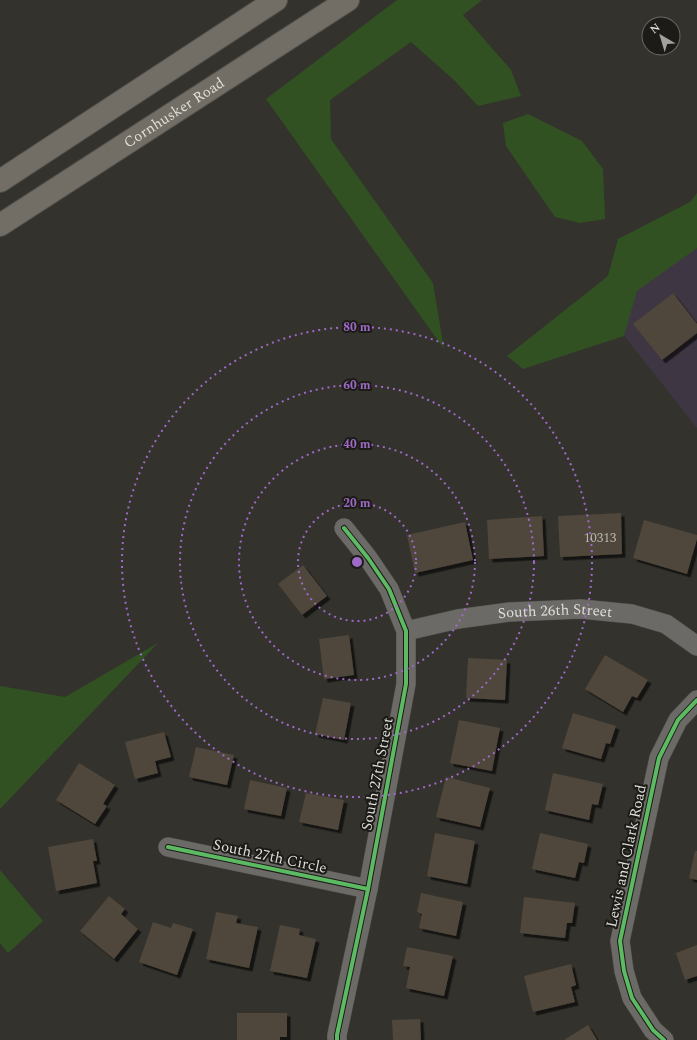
<svg xmlns="http://www.w3.org/2000/svg" width="697" height="1040" viewBox="0 0 697 1040" font-family="Spectral,serif">
<defs>
<filter id="shadow"><feDropShadow dx="3.5" dy="3.5" stdDeviation="0" flood-color="#0009"/></filter>
</defs>
<rect width="100%" height="100%" fill="#33322d"/>
<path fill="#3e3643" d="M697 236V428L604 310Z"/>
<g fill="#325122">
<path d="M397 0H482L463 15 511 70 521 96 478 106 454 80 411 42 330 100 331 139 433 283 444 349 266 99Z"/>
<path d="M528 114 582 141 603 169 605 219 580 223 555 217 506 146 503 123Z"/>
<path d="M697 193V248L637 291 624 336 523 369 507 356 608 276 618 239 690 202Z"/>
<path d="M158 643 0 809V686L65 697Z"/>
<path d="M0 870 43 921 8 953 0 943Z"/>
</g>
<g fill="#50463a" filter="url(#shadow)">
<path d="M673 293 697 324V333L662 360 633 324Z"/>
<path d="M621 513 622 554 560 557 558 516Z"/>
<path d="M542 516 544 556 489 559 487 520Z"/>
<path d="M644 520 697 535V539L687 574 633 558Z"/>
<path d="M465 522 473 560 415 573 407 535Z"/>
<path d="M303 565 327 596 302 615 278 584Z"/>
<path d="M349 635 354 675 324 679 319 639Z"/>
<path d="M605 655 648 680 637 698 632 696 623 712 585 689Z"/>
<path d="M468 658 507 660 505 700 466 698Z"/>
<path d="M323 698 351 703 344 740 315 734Z"/>
<path d="M573 713 616 726 610 744 606 743 601 759 562 748Z"/>
<path d="M459 720 500 728 492 771 450 763Z"/>
<path d="M164 732 171 757 155 761 158 773 135 779 125 742Z"/>
<path d="M196 747 234 755 227 785 189 777Z"/>
<path d="M79 763 115 785 103 804 107 806 95 824 56 800Z"/>
<path d="M553 773 603 784 598 805 592 804 589 820 545 810Z"/>
<path d="M446 777 490 788 480 827 436 817Z"/>
<path d="M250 780 287 788 281 816 244 809Z"/>
<path d="M306 793 344 800 338 830 299 822Z"/>
<path d="M435 833 475 841 467 884 427 876Z"/>
<path d="M540 833 588 844 584 863 579 862 575 878 532 869Z"/>
<path d="M93 839 97 861H93L97 883 56 891 48 847Z"/>
<path d="M695 851H697V880L689 878Z"/>
<path d="M421 893 463 902 456 936 419 928 422 914 417 912Z"/>
<path d="M109 896 125 909 121 914 138 929 114 959 80 931Z"/>
<path d="M524 897 575 903 572 923H567L565 938 520 933Z"/>
<path d="M216 912 238 916 236 923 258 927 249 968 206 959Z"/>
<path d="M153 922 171 928 173 923 193 929 177 975 139 962Z"/>
<path d="M280 925 300 929 299 935 316 939 307 978 270 971Z"/>
<path d="M697 945V976L685 980 676 953Z"/>
<path d="M407 947 453 956 444 996 406 988 410 967 403 966Z"/>
<path d="M571 964 576 985 571 987 575 1002 533 1012 524 976Z"/>
<path d="M237 1013H287V1037H280V1040H237Z"/>
<path d="M420 1019 421 1040H393L392 1020Z"/>
<path d="M588 1025 597 1040H564Z"/>
</g>
<g fill="none" stroke-linecap="round" stroke-linejoin="round">
<defs>
<g id="minor">
<path id="s1" d="M406 631 458 619 510 612 581 609 632 614 666 624 697 646"/>
<path d="M168 847 368 889"/>
<path d="M337 1040V1035L368 889 406 684V631L389 589 368 558 344 528"/>
<path d="M664 1040 653 1030 632 998 624 971 620 941 659 758 678 720 697 700"/>
</g>
<g id="primary">
<path d="M0 181 276 0"/>
<path id="s2" d="M0 225 348 0"/>
</g>
</defs>
<use href="#minor" stroke="#51504c" stroke-width="20"/>
<use href="#primary" stroke="#51504c" stroke-width="24"/>
<use href="#minor" stroke="#6b6a66" stroke-width="19"/>
<use href="#primary" stroke="#726e65" stroke-width="22"/>
<defs>
<g id="cycleway">
<path d="M168 847 368 889"/>
<path d="M337 1040V1035L368 889 406 684V631L389 589 368 558 344 528"/>
<path d="M664 1040 653 1030 632 998 624 971 620 941 659 758 678 720 697 700"/>
</g>
</defs>
<use href="#cycleway" stroke="#1c1b17" stroke-width="6"/>
<use href="#cycleway" stroke="#5cba63" stroke-width="4"/>
</g>
<g fill="none" stroke="#9e6ac7" stroke-width="2" stroke-dasharray="2 4">
<circle cx="357" cy="562" r="59"/>
<circle cx="357" cy="562" r="118"/>
<circle cx="357" cy="562" r="177"/>
<circle cx="357" cy="562" r="235"/>
</g>
<g text-anchor="middle" stroke-width="4" stroke-linejoin="round" paint-order="stroke">
<g font-size="13" fill="#bab7b0">
<text x="600" y="542">10313</text>
</g>
<g font-size="15" fill="#deddd7" stroke="#1c1b17">
<text dy="5" stroke="none"><textPath href="#s2" startOffset="207">Cornhusker Road</textPath></text>
<text dy="5" stroke="none"><textPath href="#s1" startOffset="151">South 26th Street</textPath></text>
<text transform="translate(377 774) rotate(-79)" y="5">South 27th Street</text>
<text transform="translate(270 856) rotate(12)" y="5">South 27th Circle</text>
<text transform="translate(626 856) rotate(-78)" y="5">Lewis and Clark Road</text>
</g>
</g>
<circle cx="357" cy="562" r="6" fill="#9e6ac7" stroke="#1c1b17" stroke-width="2"/>
<g font-size="12" text-anchor="middle" font-weight="bold" fill="#9e6ac7" stroke="#1c1b17" stroke-width="4" stroke-linejoin="round" paint-order="stroke">
<text x="357" y="331">80 m</text>
<text x="357" y="389">60 m</text>
<text x="357" y="448">40 m</text>
<text x="357" y="507">20 m</text>
</g>
<g transform="translate(661 36) rotate(322)"><circle r="19" fill="#1c1b17" stroke="#6a6964"/>
<path d="M0-3L7 15L0 10L-7 15Z" fill="#a2a19c"/>
<text y="-6" font-size="11" font-weight="bold" text-anchor="middle" fill="#deddd7">N</text>
</g>
</svg>
